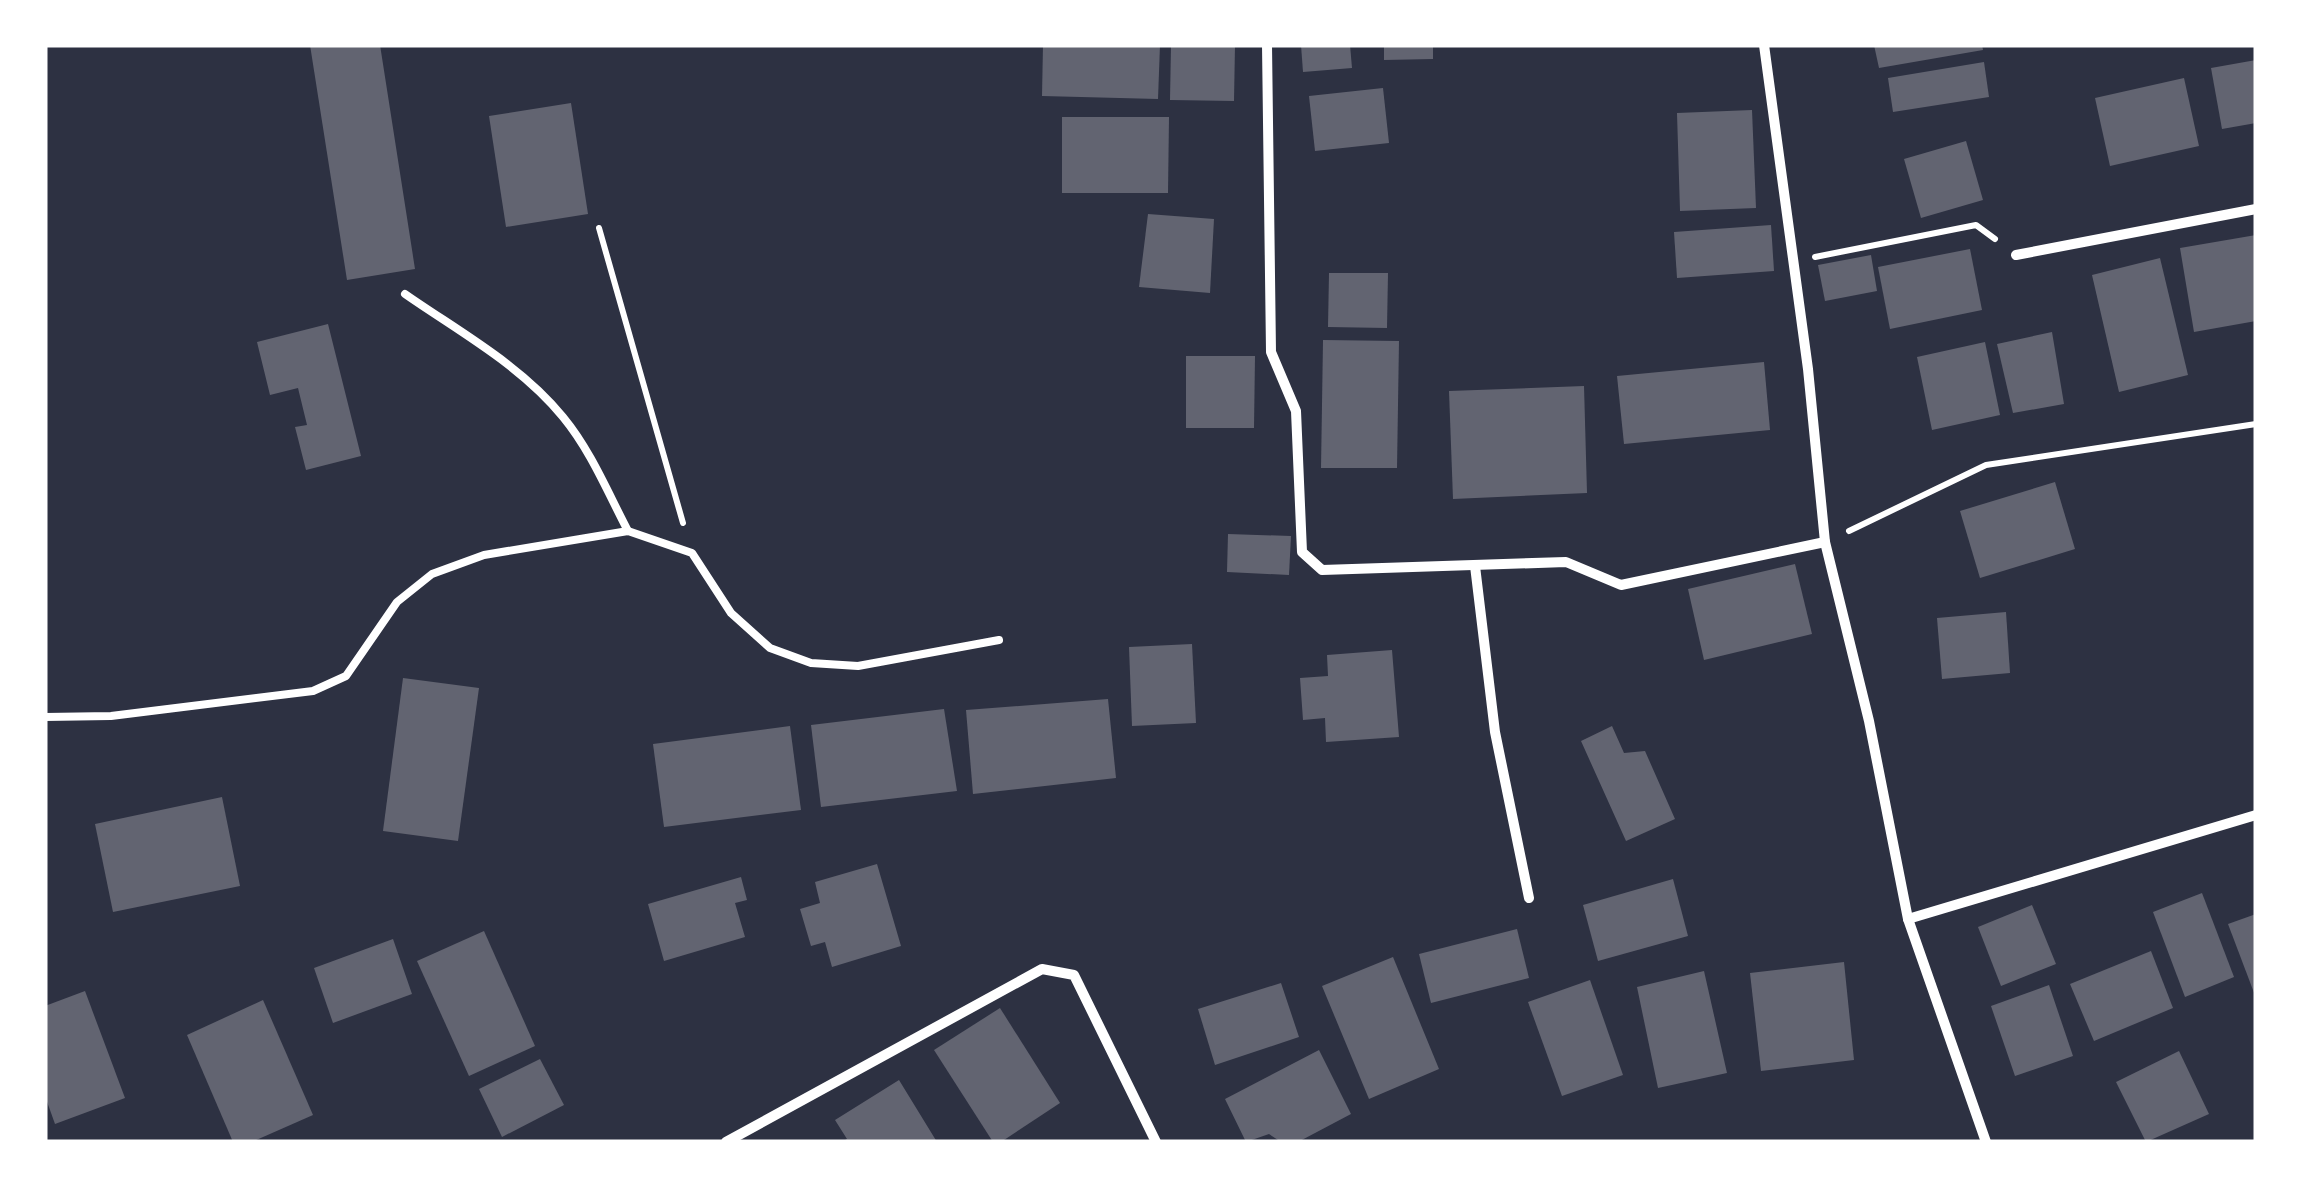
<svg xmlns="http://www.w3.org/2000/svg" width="2301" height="1187" viewBox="0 0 2301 1187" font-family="'Nunito Sans',sans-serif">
<rect width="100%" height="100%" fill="#2d3142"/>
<g fill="#626471">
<path d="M310 45H380L415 269 347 280Z"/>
<path d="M1043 45H1160L1158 99 1042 96Z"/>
<path d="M1171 45H1235L1234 101 1170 100Z"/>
<path d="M1301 45H1350L1352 68 1303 72Z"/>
<path d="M1384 45H1433V59L1384 60Z"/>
<path d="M1874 45H1982L1983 50 1879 68Z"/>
<path d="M2256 60V123L2222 129 2211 68Z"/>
<path d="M1984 62 1989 97 1893 112 1888 78Z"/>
<path d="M2184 78 2199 146 2110 166 2095 98Z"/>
<path d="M1383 88 1389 143 1315 151 1309 96Z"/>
<path d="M571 103 588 214 506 227 489 116Z"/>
<path d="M1752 110 1756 208 1680 211 1677 113Z"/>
<path d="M1062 117H1169L1168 193H1062Z"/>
<path d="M1966 141 1983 200 1921 218 1904 159Z"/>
<path d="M1148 214 1214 219 1210 293 1139 287Z"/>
<path d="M1771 225 1774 271 1677 278 1674 232Z"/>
<path d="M2256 235V321L2194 332 2180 248Z"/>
<path d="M1970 249 1982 310 1890 329 1878 267Z"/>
<path d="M1871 255 1877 291 1825 301 1818 265Z"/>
<path d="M2160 258 2188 375 2119 392 2092 275Z"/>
<path d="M1329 273H1388L1387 328 1328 327Z"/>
<path d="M328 324 361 456 306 470 295 427 307 425 298 388 270 395 257 342Z"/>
<path d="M2052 332 2064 404 2013 413 1997 344Z"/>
<path d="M1323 340 1399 341 1397 468H1321Z"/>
<path d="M1985 342 2000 415 1932 430 1917 357Z"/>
<path d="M1186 356H1255L1254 428H1186Z"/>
<path d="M1764 362 1770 430 1624 444 1617 376Z"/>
<path d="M1584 386 1587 493 1453 499 1449 391Z"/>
<path d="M2055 482 2075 549 1980 578 1960 511Z"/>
<path d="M1228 534 1291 536 1289 575 1227 572Z"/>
<path d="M1795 564 1812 634 1704 660 1688 589Z"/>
<path d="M2006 612 2010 673 1942 679 1937 618Z"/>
<path d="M1192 644 1196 723 1132 726 1129 647Z"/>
<path d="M1392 650 1399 737 1326 742 1325 718 1303 720 1300 678 1328 676 1327 655Z"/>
<path d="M403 678 479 688 458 841 383 831Z"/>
<path d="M1108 699 1116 778 973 794 966 710Z"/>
<path d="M944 709 957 791 821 807 811 725Z"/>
<path d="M790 726 801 810 664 827 653 744Z"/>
<path d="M1612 726 1624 753 1645 751 1675 819 1626 841 1581 741Z"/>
<path d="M222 797 240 886 113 912 95 824Z"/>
<path d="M877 864 901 946 832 967 825 942 811 946 800 909 820 903 815 882Z"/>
<path d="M741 877 747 900 735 903 745 937 664 961 648 904Z"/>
<path d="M1673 879 1688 936 1598 961 1583 905Z"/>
<path d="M2202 893 2234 977 2185 997 2153 912Z"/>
<path d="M2032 905 2056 964 2001 986 1978 927Z"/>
<path d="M2256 914V998L2228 924Z"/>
<path d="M1517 929 1529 978 1431 1003 1419 954Z"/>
<path d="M484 931 535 1046 469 1076 417 961Z"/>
<path d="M393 939 412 994 333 1023 314 968Z"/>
<path d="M2151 951 2173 1008 2094 1041 2070 984Z"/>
<path d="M1393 957 1439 1069 1369 1099 1322 986Z"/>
<path d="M1844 962 1854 1060 1761 1071 1750 973Z"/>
<path d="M1704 971 1727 1073 1658 1088 1637 987Z"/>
<path d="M1590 980 1623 1075 1562 1096 1528 1002Z"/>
<path d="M1281 983 1299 1037 1215 1065 1198 1009Z"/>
<path d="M2049 985 2073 1056 2015 1076 1991 1006Z"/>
<path d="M85 991 125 1098 55 1124 45 1096V1006Z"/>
<path d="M263 1000 313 1115 252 1142H233L187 1035Z"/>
<path d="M1000 1008 1060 1103 1001 1142H993L934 1050Z"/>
<path d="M1319 1050 1351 1114 1298 1142H1281L1269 1134 1246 1142 1225 1099Z"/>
<path d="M2179 1051 2209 1114 2146 1142 2116 1082Z"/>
<path d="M540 1059 564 1105 502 1137 479 1089Z"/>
<path d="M899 1080 937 1142H841L847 1139 835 1120Z"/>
</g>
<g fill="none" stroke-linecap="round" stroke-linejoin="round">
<g stroke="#fff" stroke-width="6">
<path d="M599 228 683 523"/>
<path d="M1815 257 1976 225 1995 239"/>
<path d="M1849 531 1986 465 2256 424"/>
</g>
<g stroke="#fff" stroke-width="8">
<path d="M405 294C458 331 521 365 563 417 591 451 608 493 628 531"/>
<path d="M45 717 111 716 313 691 346 676 397 602 432 574 484 555 628 531 692 553 731 613 770 648 811 663 858 666 999 640"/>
</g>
<g stroke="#fff" stroke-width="10">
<path d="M1267 45 1271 352 1296 411 1302 552 1322 570 1566 562 1621 585 1825 542"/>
<path d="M1764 45 1808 369 1825 542 1869 721 1908 919 1986 1142"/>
<path d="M2016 255 2256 209"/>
<path d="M1475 566 1495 732 1529 898"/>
<path d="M1908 919 2256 815"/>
<path d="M726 1142 1042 969 1074 975 1156 1142"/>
</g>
</g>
<rect width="2301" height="1187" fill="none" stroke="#ffffff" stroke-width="95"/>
</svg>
